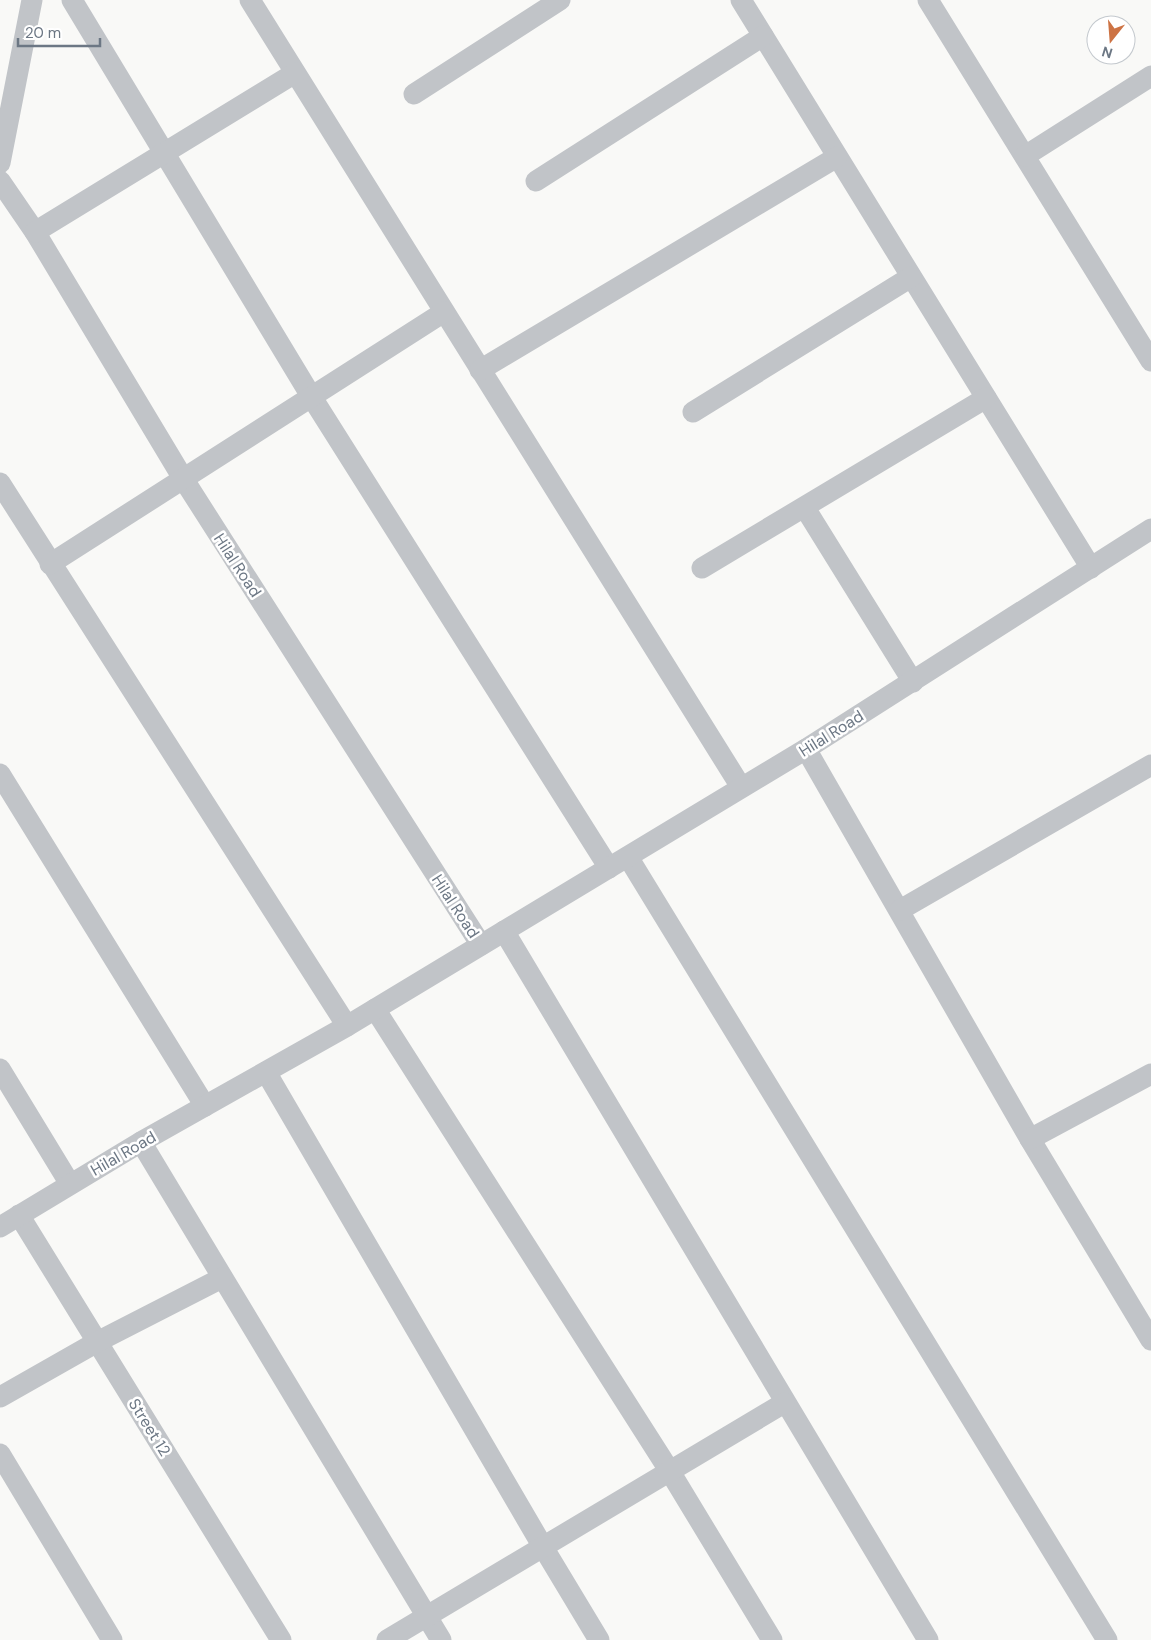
<svg xmlns="http://www.w3.org/2000/svg" width="1151" height="1640" viewBox="0 0 1151 1640" font-family="'DM Sans',sans-serif">
<rect width="100%" height="100%" fill="#f9f9f7"/>
<g fill="none" stroke-linecap="round" stroke-linejoin="round">
<g stroke="#c1c4c8" stroke-width="21">
<path d="M72 0 311 396 609 868"/>
<path d="M250 0 741 787"/>
<path d="M741 0 1091 568"/>
<path d="M928 0 1151 361"/>
<path d="M414 94 560 0"/>
<path d="M1025 156 1151 76"/>
<path d="M0 163 32 0"/>
<path d="M0 181 35 232 184 480 481 945"/>
<path d="M536 181 763 36"/>
<path d="M35 232 295 73"/>
<path d="M480 370 837 157"/>
<path d="M693 412 911 277"/>
<path d="M0 483 347 1026"/>
<path d="M805 508 913 682"/>
<path d="M50 564 444 312"/>
<path d="M702 568 986 398"/>
<path d="M806 749 1030 1139 1151 1340"/>
<path d="M0 774 205 1106"/>
<path d="M628 857 1107 1640"/>
<path d="M900 910 1151 765"/>
<path d="M504 931 928 1640"/>
<path d="M375 1009 669 1470 772 1640"/>
<path d="M0 1069 70 1184"/>
<path d="M266 1072 543 1547 599 1640"/>
<path d="M1030 1139 1151 1074"/>
<path d="M141 1142 441 1640"/>
<path d="M19 1215 281 1640"/>
<path d="M0 1227 141 1142 347 1026 806 749 1151 529"/>
<path d="M0 1397 97 1342 222 1278"/>
<path d="M0 1454 112 1640"/>
<path d="M387 1640 784 1403"/>
</g>
</g>
<g text-anchor="middle" stroke-width="5" stroke-linejoin="round" paint-order="stroke">
<g font-size="16" fill="#6c7784" stroke="#fff">
<text transform="translate(238 565) rotate(57)" y="6">Hilal Road</text>
<text transform="translate(831 733) rotate(-32)" y="6">Hilal Road</text>
<text transform="translate(456 906) rotate(57)" y="6">Hilal Road</text>
<text transform="translate(123 1153) rotate(-30)" y="6">Hilal Road</text>
<text transform="translate(150 1427) rotate(58)" y="6">Street 12</text>
</g>
</g>
<g transform="translate(1111 40) rotate(197)"><circle r="24" fill="#ffffff" stroke="#c4c9ce"/>
<path d="M0-4L9 19L0 12L-9 19Z" fill="#cd7344"/>
<text y="-8" font-size="14" font-weight="bold" text-anchor="middle" fill="#6c7784">N</text>
</g>
<path d="M18 38v8h82v-8" fill="none" stroke="#6c7784" stroke-width="2.5"/>
<text x="25" y="38" font-size="15" fill="#6c7784" stroke="#ffffff" stroke-width="4" paint-order="stroke">20 m</text>
</svg>
